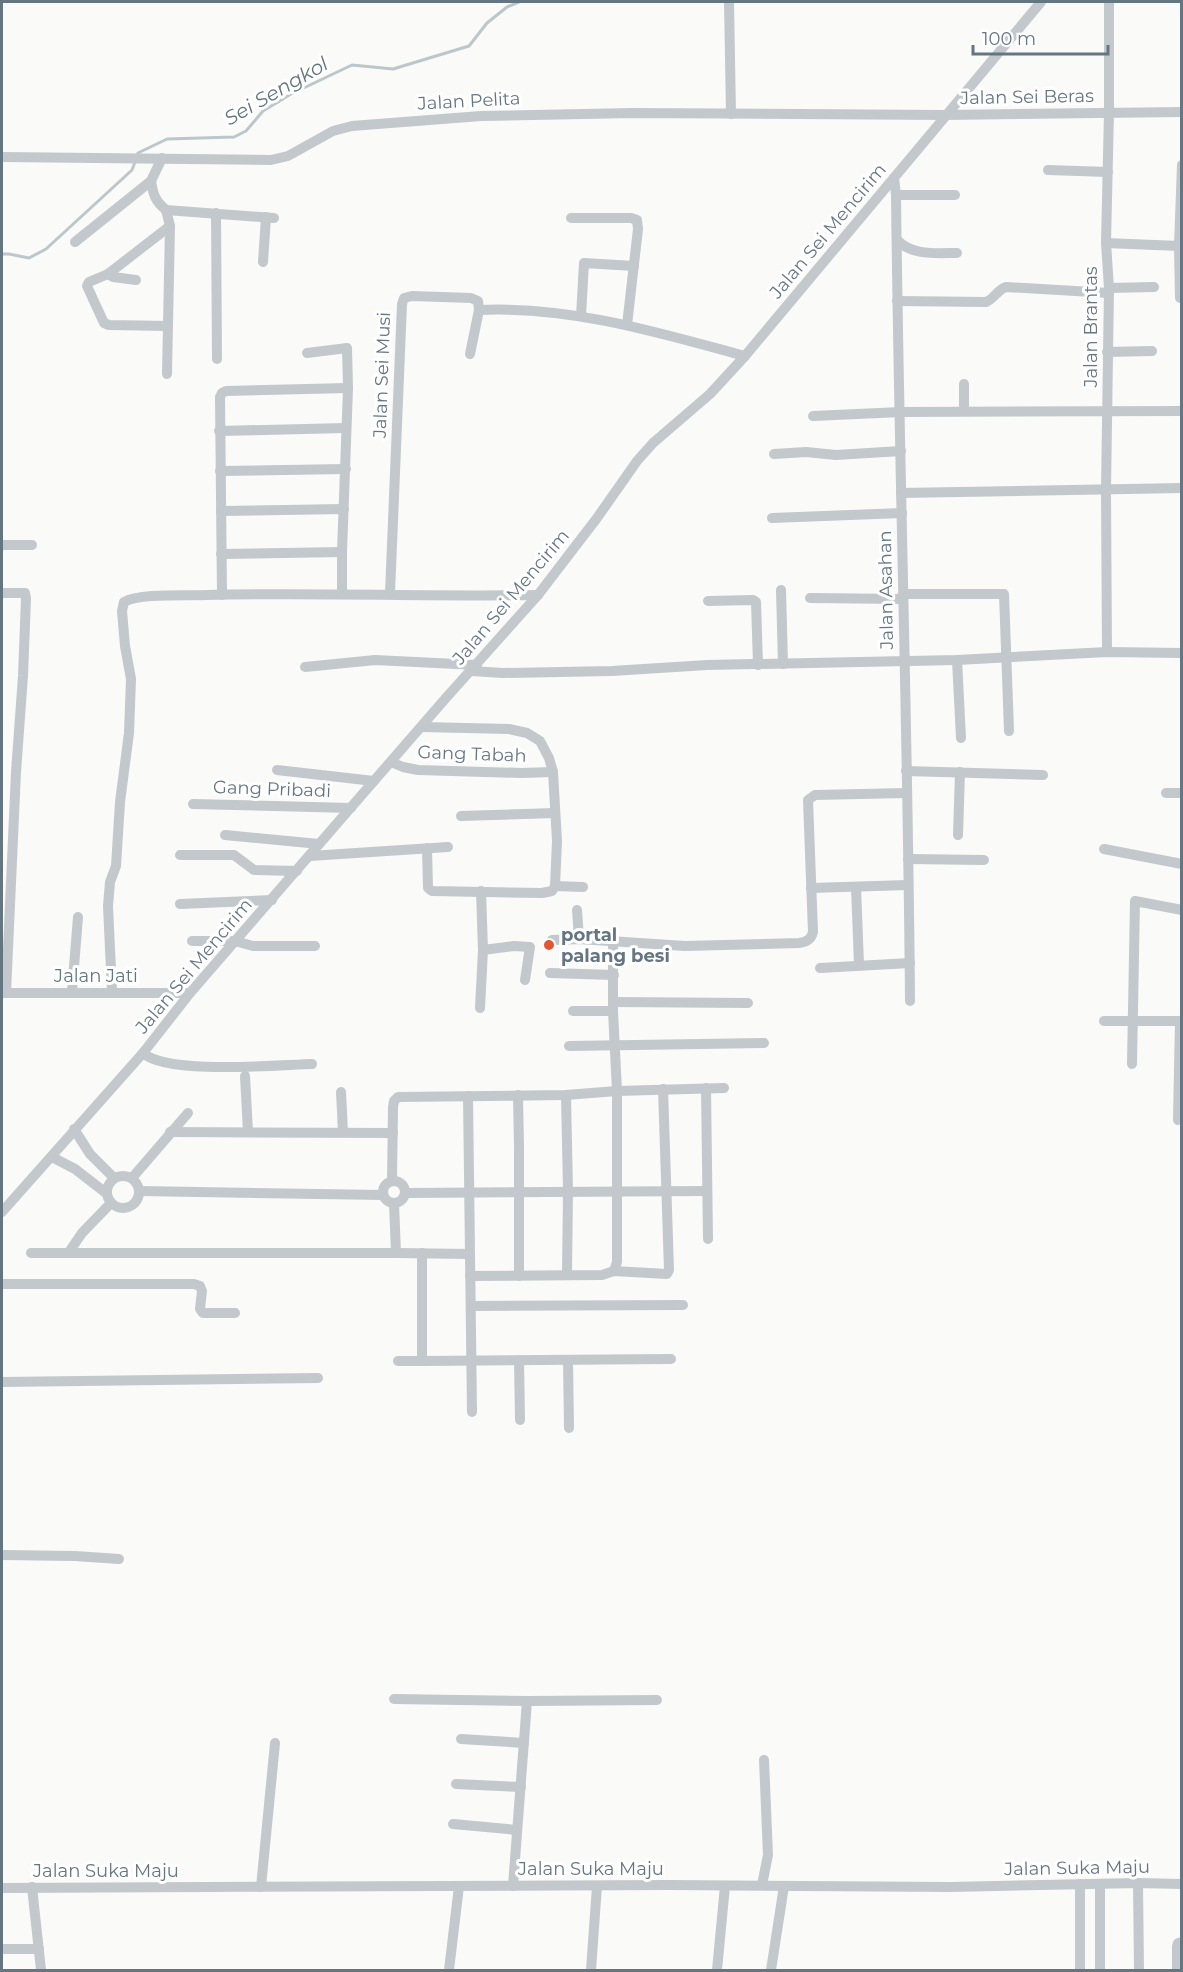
<svg xmlns="http://www.w3.org/2000/svg" width="1183" height="1972" viewBox="0 0 1183 1972" font-family="Montserrat,sans-serif">
<rect width="100%" height="100%" fill="#fafaf8"/>
<g fill="none" stroke-linecap="round" stroke-linejoin="round">
<g stroke="#bbc7cb" stroke-width="3">
<path d="M137 156 138 153 167 139 234 137 246 131 263 111 291 94 352 65 393 69 469 46 487 23 507 7 519 2"/>
<path d="M2 254H9L29 258 46 249 132 170 135 162"/>
</g>
<g stroke="#c3c8cc" stroke-width="10">
<path d="M729 2 731 114"/>
<path d="M2 157 271 160 288 156 333 131 352 126 481 116 633 113 945 115 1182 112"/>
<path d="M1048 170 1108 172"/>
<path d="M894 178 896 195C899 464 908 733 910 1001"/>
<path d="M151 181C153 194 155 201 166 210L274 218"/>
<path d="M896 195H955"/>
<path d="M166 210 170 226 167 374"/>
<path d="M216 213 217 359"/>
<path d="M571 218H631L637 220 638 229 627 325"/>
<path d="M897 240C912 256 936 253 957 253"/>
<path d="M75 242 151 181 162 158"/>
<path d="M1106 243 1179 246 1182 165"/>
<path d="M1179 246 1180 298"/>
<path d="M263 262 266 217"/>
<path d="M108 274 170 226"/>
<path d="M136 280 113 277 108 274 89 282 87 286 104 323 109 325 168 326"/>
<path d="M1109 288 1154 287"/>
<path d="M897 301 986 302C994 299 997 290 1006 287L1109 293"/>
<path d="M581 316 584 263 634 266"/>
<path d="M1107 352 1152 351"/>
<path d="M307 353 347 348 348 388 342 552V593"/>
<path d="M470 354 479 310"/>
<path d="M964 384V411"/>
<path d="M813 416 901 412 1182 411"/>
<path d="M219 431 346 428"/>
<path d="M774 454 806 452 836 455 901 451"/>
<path d="M220 471 346 469"/>
<path d="M901 493 1182 488"/>
<path d="M221 511 344 509"/>
<path d="M772 518 902 513"/>
<path d="M2 545H32"/>
<path d="M221 554 342 552"/>
<path d="M781 590 783 664"/>
<path d="M2 593H25L26 598 23 676 16 772 6 993"/>
<path d="M390 593 402 304 404 298 412 296 471 298 478 301 479 310C571 306 657 332 745 356"/>
<path d="M903 594H1004L1009 731"/>
<path d="M222 595 220 397 222 393 226 391 348 388"/>
<path d="M810 598 903 599"/>
<path d="M708 601 753 600 756 602 758 665"/>
<path d="M1107 652 1106 490 1109 288 1106 243 1109 112V2"/>
<path d="M957 660 961 738"/>
<path d="M305 667 375 660 477 665"/>
<path d="M471 671 503 673 612 671 707 665 957 660 1107 652 1182 653"/>
<path d="M422 727 509 729 527 733 540 741 549 758 553 772 557 841 555 886"/>
<path d="M391 762 403 767 418 770 521 773 553 772"/>
<path d="M277 770 374 781"/>
<path d="M906 771 1043 775"/>
<path d="M1166 793H1182"/>
<path d="M193 804 351 808"/>
<path d="M461 816 555 813"/>
<path d="M225 835 319 844"/>
<path d="M958 835 960 772"/>
<path d="M427 848 428 888 432 891 542 893 552 891 555 886 583 887"/>
<path d="M1104 849 1182 864"/>
<path d="M180 855H234L254 870 297 871"/>
<path d="M310 856 448 847"/>
<path d="M908 859 984 860"/>
<path d="M856 887 859 965"/>
<path d="M811 888 908 885"/>
<path d="M180 904 272 900"/>
<path d="M577 910 579 939"/>
<path d="M552 940 579 939 685 946 799 943C806 942 811 940 813 932L808 800 815 795 906 793"/>
<path d="M192 941H235L253 946H315"/>
<path d="M613 941V1011L617 1091V1262L614 1271"/>
<path d="M483 950 514 946 530 947 525 980"/>
<path d="M820 968 910 963"/>
<path d="M550 973 614 975"/>
<path d="M72 992 78 917"/>
<path d="M112 992 108 906 110 882 116 866 120 802 129 733 131 679 125 646 122 611 124 602C140 593 186 596 206 595 317 592 427 597 538 595"/>
<path d="M2 993H190"/>
<path d="M613 1002 748 1003"/>
<path d="M480 1008 483 950 481 891"/>
<path d="M573 1011H613"/>
<path d="M1104 1021H1182"/>
<path d="M569 1046 764 1043"/>
<path d="M143 1053C167 1075 276 1065 312 1064"/>
<path d="M1132 1064 1135 901 1182 910"/>
<path d="M245 1076 248 1132"/>
<path d="M706 1088 708 1239"/>
<path d="M341 1092 343 1132"/>
<path d="M518 1095 519 1147V1276"/>
<path d="M566 1095 568 1191 567 1275"/>
<path d="M468 1096 472 1412"/>
<path d="M1178 1120 1180 1021"/>
<path d="M74 1129 90 1154 114 1178"/>
<path d="M170 1132 393 1133"/>
<path d="M52 1157 75 1169 106 1193"/>
<circle cx="123" cy="1192" r="16"/>
<path d="M132 1178 188 1113"/>
<circle cx="394" cy="1192" r="11"/>
<path d="M392 1181 393 1107 394 1101 398 1097 566 1095 617 1091 724 1088"/>
<path d="M139 1191 383 1195"/>
<path d="M406 1193 706 1191"/>
<path d="M2 1212 143 1053 190 993 445 699 538 595 597 518 637 461 653 443 710 394 745 356 1041 2"/>
<path d="M69 1252 82 1233 111 1203"/>
<path d="M31 1253H396L394 1203"/>
<path d="M396 1253 470 1254"/>
<path d="M422 1253V1361L671 1359"/>
<path d="M470 1276 602 1275 614 1271 667 1274 669 1270 663 1089"/>
<path d="M2 1284H194L200 1286 202 1291 200 1309 203 1313H235"/>
<path d="M471 1306 683 1305"/>
<path d="M519 1360 520 1420"/>
<path d="M568 1360 569 1428"/>
<path d="M398 1361H422"/>
<path d="M2 1382 318 1378"/>
<path d="M2 1555 75 1556 119 1559"/>
<path d="M394 1699 527 1701 513 1886"/>
<path d="M527 1701 657 1700"/>
<path d="M461 1739 524 1743"/>
<path d="M456 1784 521 1787"/>
<path d="M453 1824 517 1830"/>
<path d="M1138 1883 1139 1970"/>
<path d="M1100 1884V1970"/>
<path d="M762 1885 768 1855 764 1760"/>
<path d="M32 1887 41 1970"/>
<path d="M261 1887 275 1743"/>
<path d="M2 1888 670 1885 951 1887 1138 1883 1182 1884"/>
<path d="M2 1949H39"/>
<path d="M449 1970 459 1886"/>
<path d="M591 1970 597 1886"/>
<path d="M717 1970 725 1886"/>
<path d="M771 1970 784 1886"/>
<path d="M1080 1970V1884"/>
<path d="M1177 1970V1946L1178 1943 1182 1942"/>
</g>
</g>
<circle fill="#e4572e" stroke="#fff" stroke-width="2" cx="549" cy="945" r="6"/>
<g text-anchor="middle" stroke-width="6" stroke-linejoin="round" paint-order="stroke">
<g font-size="18" fill="#657683" stroke="#fff">
<text transform="translate(1027 97) rotate(-1)" y="6">Jalan Sei Beras</text>
<text transform="translate(469 101) rotate(-3)" y="6">Jalan Pelita</text>
<text transform="translate(828 231) rotate(-50)" y="6">Jalan Sei Mencirim</text>
<text transform="translate(1091 327) rotate(-90)" y="6">Jalan Brantas</text>
<text transform="translate(382 375) rotate(-88)" y="6">Jalan Sei Musi</text>
<text transform="translate(886 590) rotate(-91)" y="6">Jalan Asahan</text>
<text transform="translate(511 597) rotate(-50)" y="6">Jalan Sei Mencirim</text>
<text transform="translate(472 754) rotate(2)" y="6">Gang Tabah</text>
<text transform="translate(272 789) rotate(2)" y="6">Gang Pribadi</text>
<text transform="translate(194 966) rotate(-50)" y="6">Jalan Sei Mencirim</text>
<text x="96" y="982">Jalan Jati</text>
<text transform="translate(1077 1868) rotate(-1)" y="6">Jalan Suka Maju</text>
<text x="591" y="1875">Jalan Suka Maju</text>
<text x="106" y="1877">Jalan Suka Maju</text>
</g>
<g font-size="18" font-weight="bold" fill="#657683" stroke="#fff" text-anchor="start">
<text x="561" y="941">portal<tspan x="561" dy="21">palang besi</tspan></text>
</g>
<g font-size="20" font-style="italic" fill="#60757c" stroke="#fff">
<text transform="translate(276 91) rotate(-30)" y="7">Sei Sengkol</text>
</g>
</g>
<rect width="1183" height="1972" fill="none" stroke="#657683" stroke-width="6"/>
<path d="M973 45v9h135v-9" fill="none" stroke="#657683" stroke-width="3"/>
<text x="982" y="45" font-size="18" fill="#657683" stroke="#ffffff" stroke-width="4.5" paint-order="stroke">100 m</text>
</svg>
